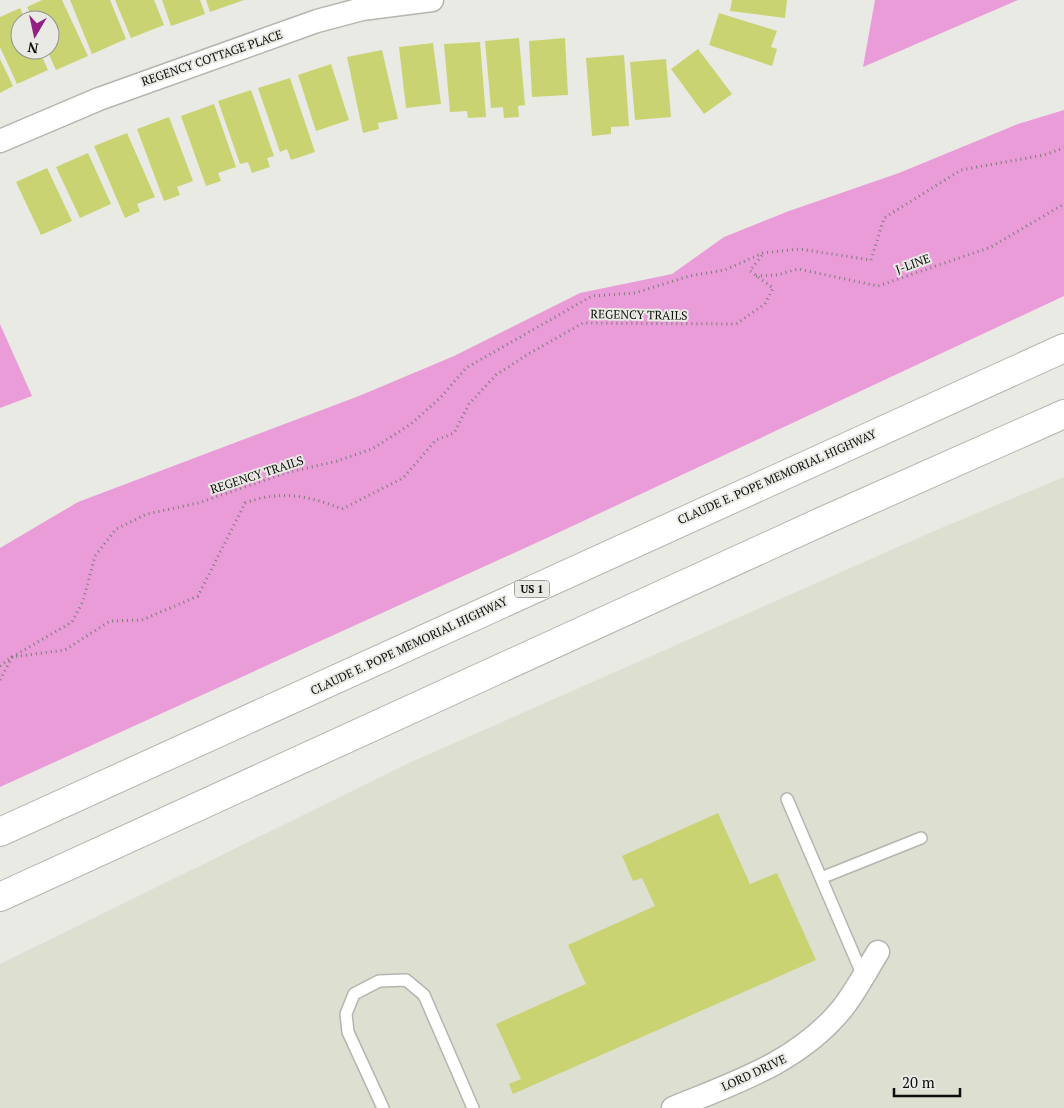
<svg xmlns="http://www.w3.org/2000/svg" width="1064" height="1108" viewBox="0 0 1064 1108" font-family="'PT Serif',serif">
<rect width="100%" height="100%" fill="#e9eae4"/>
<path fill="#dddfd1" d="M1064 477V1108H0V964L409 763 941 528Z"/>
<g fill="#ea9cd9">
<path d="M875 0H1018L863 67Z"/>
<path d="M1064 110V296L549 537 0 787V548L78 502 359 396 454 356 580 293 672 274 724 237 789 211 899 173 1018 124Z"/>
<path d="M0 324 32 396 0 408Z"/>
</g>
<g fill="#cad372">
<path d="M42 0H62L88 56 56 70 47 50H50V20H34L27 7Z"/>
<path d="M70 0H110L126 39 92 54Z"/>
<path d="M115 0H154L164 25 131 38Z"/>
<path d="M162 0H200L205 14 171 26Z"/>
<path d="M206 0H244L210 12Z"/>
<path d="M732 0H787L785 18 730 11Z"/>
<path d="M20 8 25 20H20V50H39L48 70 17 84 0 47V17Z"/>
<path d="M719 13 777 31 771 47 777 49 772 66 709 45Z"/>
<path d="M519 38 525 105 518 106 519 117 504 118 503 107 491 108 485 41Z"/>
<path d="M565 38 568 95 532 97 529 41Z"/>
<path d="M480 42 486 117 468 118 467 111 450 112 444 44Z"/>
<path d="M433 43 441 104 406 108 399 47Z"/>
<path d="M698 49 732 94 704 114 671 69Z"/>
<path d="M382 50 398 119 378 123 379 129 363 133 347 57Z"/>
<path d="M624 55 629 126 611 127V134L592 136 586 58Z"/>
<path d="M0 59 13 86 0 93Z"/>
<path d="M666 59 671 117 635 120 630 62Z"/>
<path d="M331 64 349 120 316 131 298 75Z"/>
<path d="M290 78 315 152 291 160 287 149 280 152 258 88Z"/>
<path d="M251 90 274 156 267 158 270 167 252 173 248 162 240 164 218 101Z"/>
<path d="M214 104 236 167 218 173 221 181 206 186 181 116Z"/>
<path d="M169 117 193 181 177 187 180 195 164 201 137 129Z"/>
<path d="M127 133 155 197 137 204 140 211 125 218 94 146Z"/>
<path d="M88 153 111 204 80 218 56 167Z"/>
<path d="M47 168 72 221 41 235 16 182Z"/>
<path d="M718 813 750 884 777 873 816 960 513 1094 509 1084 521 1079 496 1024 586 984 568 945 655 906 642 878 633 881 622 856Z"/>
</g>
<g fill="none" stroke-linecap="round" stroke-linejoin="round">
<defs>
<g id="service">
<path d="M787 799 863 976"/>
<path d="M821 878 921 838"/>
<path d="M383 1108 348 1032 346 1014 354 994 379 981 406 980 424 995 473 1108"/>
</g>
<g id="minor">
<path d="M0 141 99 99 317 21 362 9 432 0"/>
<path d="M673 1108C734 1083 797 1063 841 1010 855 993 866 971 878 952"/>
</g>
<g id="motorway">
<path d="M0 832 1064 348"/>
<path d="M0 897 823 521 1064 414"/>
</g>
</defs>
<use href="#service" stroke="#b4b5af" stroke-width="14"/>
<use href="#minor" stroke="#b4b5af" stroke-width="25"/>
<use href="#motorway" stroke="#b4b5af" stroke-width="30"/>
<g stroke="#7b7c78" stroke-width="3" stroke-dasharray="1 4" stroke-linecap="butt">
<path d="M756 276 777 275 798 269 878 286 991 247 1064 204"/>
<path d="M0 666 12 657 72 622 83 601 95 556 116 529 147 514 198 503 286 473 337 461 372 449 411 424 441 397 466 368 592 296 635 293 689 276 725 270 763 253 799 249 871 260 884 218 961 170 1044 155 1064 148"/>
<path d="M0 680 12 657 65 650 110 621 142 620 198 596 245 503C280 490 307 495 342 509L403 478 436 440 454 433 469 404 496 375 530 353 583 323 736 324 765 304 773 288 750 271 763 254"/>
</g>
<use href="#service" stroke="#fff" stroke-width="11"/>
<use href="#minor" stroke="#fff" stroke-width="22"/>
<use href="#motorway" stroke="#fff" stroke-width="28"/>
</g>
<g text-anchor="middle" stroke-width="4" stroke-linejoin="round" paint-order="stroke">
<rect fill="#e9eae4" stroke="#50504d" stroke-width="1" x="514.5" y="580.5" width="35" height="17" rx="4"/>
<g font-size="11" font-weight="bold" fill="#0e0e0c">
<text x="532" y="593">US 1</text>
</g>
<g font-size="12" fill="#0e0e0c" stroke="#e9eae4">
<text transform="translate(212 58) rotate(-19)" y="4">REGENCY COTTAGE PLACE</text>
<text transform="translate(913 264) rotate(-20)" y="4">J-LINE</text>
<text transform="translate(639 315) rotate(1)" y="4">REGENCY TRAILS</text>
<text transform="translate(257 475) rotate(-18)" y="4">REGENCY TRAILS</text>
<text transform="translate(777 477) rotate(-24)" y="4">CLAUDE E. POPE MEMORIAL HIGHWAY</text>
<text transform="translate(409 646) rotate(-25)" y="4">CLAUDE E. POPE MEMORIAL HIGHWAY</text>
<text transform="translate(754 1073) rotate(-25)" y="4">LORD DRIVE</text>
</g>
</g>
<g transform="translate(35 35) rotate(189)"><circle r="24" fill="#e9eae4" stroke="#91928e"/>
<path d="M0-4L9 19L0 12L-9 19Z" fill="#922181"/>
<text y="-8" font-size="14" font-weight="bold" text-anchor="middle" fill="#0e0e0c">N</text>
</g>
<path d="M894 1088v8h66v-8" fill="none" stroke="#0e0e0c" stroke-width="2.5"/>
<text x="902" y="1088" font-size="15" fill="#0e0e0c" stroke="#e9eae4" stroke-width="4" paint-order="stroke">20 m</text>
</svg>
